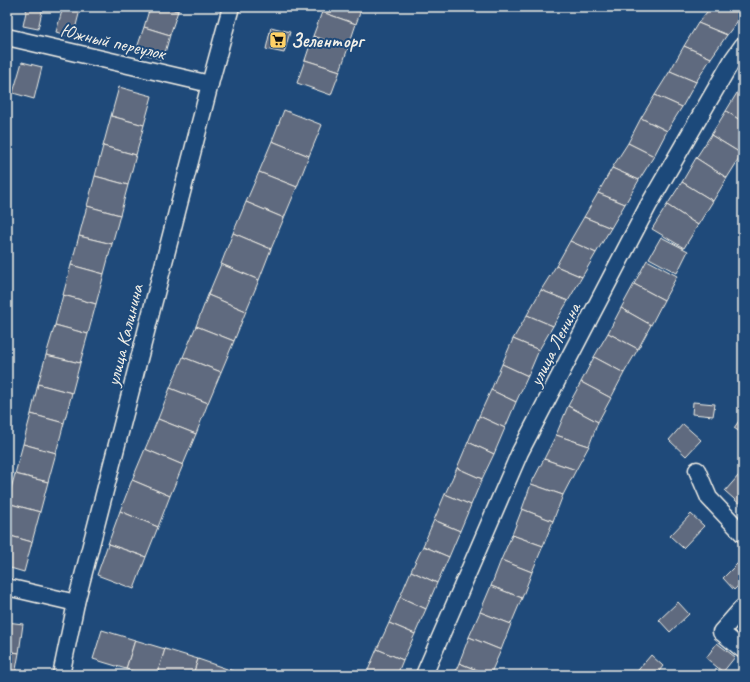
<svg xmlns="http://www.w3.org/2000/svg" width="750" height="682" viewBox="0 0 750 682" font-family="Caveat,sans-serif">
<rect width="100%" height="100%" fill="#1f4a7a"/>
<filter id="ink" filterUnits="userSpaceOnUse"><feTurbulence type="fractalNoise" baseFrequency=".025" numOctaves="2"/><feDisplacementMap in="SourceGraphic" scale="8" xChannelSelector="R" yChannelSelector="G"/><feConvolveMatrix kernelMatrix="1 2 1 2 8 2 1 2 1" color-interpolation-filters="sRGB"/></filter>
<g filter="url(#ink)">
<g fill="#5f6b7f" stroke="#f4f1e8">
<path d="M27 7H43L38 29 23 26Z"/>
<path d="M63 7 80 10 73 37 56 32Z"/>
<path d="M150 7H165L178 11 170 35 144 27Z"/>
<path d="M165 7H179L178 11Z"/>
<path d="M323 7H362L356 24 322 12Z"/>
<path d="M711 7H731L743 12V14L727 35 698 23Z"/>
<path d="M731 7H743V12Z"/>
<path d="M322 12 356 24 348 48 313 36Z"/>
<path d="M698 23 727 35 711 58 684 46Z"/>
<path d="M144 27 170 35 163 60 136 51Z"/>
<path d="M271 27 290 32 284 53 266 49Z"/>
<path d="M313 36 348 48 340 71 305 60Z"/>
<path d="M684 46 711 58 696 82 670 71Z"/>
<path d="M305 60 340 71 331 95 297 83Z"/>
<path d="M22 62 42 67 34 99 13 93Z"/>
<path d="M670 71 696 82 682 107 655 95Z"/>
<path d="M119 87 152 96 144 125 111 116Z"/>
<path d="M740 88 743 90V122L726 111Z"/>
<path d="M655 95 682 107 667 131 641 118Z"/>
<path d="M284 110 322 125 309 156 272 141Z"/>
<path d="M726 111 743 122 742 154 711 135Z"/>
<path d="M111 116 144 125 136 155 103 146Z"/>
<path d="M641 118 667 131 654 156 628 143Z"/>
<path d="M711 135 742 154 727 178 696 158Z"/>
<path d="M272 141 309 156 297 187 259 172Z"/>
<path d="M628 143 654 156 639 180 612 168Z"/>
<path d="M103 146 136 155 128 185 95 176Z"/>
<path d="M696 158 727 178 713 201 682 182Z"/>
<path d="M612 168 639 180 625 204 598 193Z"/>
<path d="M259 172 297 187 284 218 246 202Z"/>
<path d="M95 176 128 185 120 215 87 206Z"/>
<path d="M682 182 713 201 698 225 667 205Z"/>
<path d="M598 193 625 204 611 228 584 217Z"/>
<path d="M246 202 284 218 271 249 233 233Z"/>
<path d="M667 205 698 225 684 248 652 229Z"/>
<path d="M87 206 120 215 112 244 79 236Z"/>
<path d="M584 217 611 228 596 253 570 241Z"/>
<path d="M233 233 271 249 259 280 221 264Z"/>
<path d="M79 236 112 244 104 274 71 265Z"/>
<path d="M661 237 688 251 677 273 649 258Z"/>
<path d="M570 241 596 253 582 277 556 266Z"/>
<path d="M647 260 677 276 664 300 634 284Z"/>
<path d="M221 264 259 280 246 311 208 295Z"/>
<path d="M71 265 104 274 96 304 63 295Z"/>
<path d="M556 266 582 277 568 301 541 290Z"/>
<path d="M634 284 664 300 651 325 621 308Z"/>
<path d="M541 290 568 301 553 326 527 315Z"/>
<path d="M63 295 96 304 88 334 55 325Z"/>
<path d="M208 295 246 311 234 341 196 326Z"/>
<path d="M621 308 651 325 638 349 608 333Z"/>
<path d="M527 315 553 326 539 350 513 339Z"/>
<path d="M55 325 88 334 80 363 46 355Z"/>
<path d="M196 326 234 341 221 372 183 357Z"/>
<path d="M608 333 638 349 624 373 594 357Z"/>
<path d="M513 339 539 350 528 376 502 364Z"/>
<path d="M46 355 80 363 72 393 38 384Z"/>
<path d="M183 357 221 372 208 403 170 388Z"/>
<path d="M594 357 624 373 611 398 581 382Z"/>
<path d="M502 364 528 376 516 402 491 390Z"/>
<path d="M581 382 611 398 598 422 568 406Z"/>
<path d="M38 384 72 393 64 423 31 414Z"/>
<path d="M170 388 208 403 196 434 158 419Z"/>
<path d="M491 390 516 402 505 428 479 416Z"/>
<path d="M693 402 715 404 713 416 692 414Z"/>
<path d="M568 406 598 422 589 446 556 435Z"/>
<path d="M31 414 64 423 56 453 23 444Z"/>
<path d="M743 415V434L734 428Z"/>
<path d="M479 416 505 428 494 454 468 442Z"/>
<path d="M158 419 196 434 183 465 145 449Z"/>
<path d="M683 424 701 440 686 456 669 440Z"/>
<path d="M556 435 589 446 576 470 544 459Z"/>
<path d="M468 442 494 454 482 479 457 468Z"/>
<path d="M23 444 56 453 48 482 15 474Z"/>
<path d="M145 449 183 465 170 496 132 480Z"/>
<path d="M544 459 576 470 563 495 531 484Z"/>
<path d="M457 468 482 479 471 505 445 494Z"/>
<path d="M15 474 48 482 40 512 7 503Z"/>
<path d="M739 475 743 478V507L725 491Z"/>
<path d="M132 480 170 496 158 527 120 511Z"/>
<path d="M531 484 563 495 553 521 522 509Z"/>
<path d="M445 494 471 505 460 531 434 520Z"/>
<path d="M7 503 40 512 32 542 7 535Z"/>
<path d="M522 509 553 521 543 546 512 535Z"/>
<path d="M120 511 158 527 146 557 108 544Z"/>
<path d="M691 514 704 526 683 548 670 536Z"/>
<path d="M434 520 460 531 449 557 423 546Z"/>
<path d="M7 535 32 542 24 572 7 567Z"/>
<path d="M512 535 543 546 532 572 501 560Z"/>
<path d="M108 544 146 557 134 589 97 575Z"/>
<path d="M423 546 449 557 437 583 411 571Z"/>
<path d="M742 559 743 560V581L734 590 723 578Z"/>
<path d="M501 560 532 572 522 598 491 586Z"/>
<path d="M411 571 437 583 426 609 400 597Z"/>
<path d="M491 586 522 598 511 624 480 612Z"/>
<path d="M400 597 426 609 415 634 389 623Z"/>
<path d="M678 602 689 614 670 632 659 620Z"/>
<path d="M480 612 511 624 501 650 469 637Z"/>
<path d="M7 622 23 624 19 653 7 651Z"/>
<path d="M389 623 415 634 403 660 377 649Z"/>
<path d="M102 630 135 640 126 669 93 659Z"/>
<path d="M469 637 501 650 490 675 459 663Z"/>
<path d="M135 640 165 649 157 675H145L126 669Z"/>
<path d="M717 643 735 657 723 672 706 658Z"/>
<path d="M165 649 198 659 193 675H157Z"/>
<path d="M377 649 403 660 397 675H366Z"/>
<path d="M7 651 19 653 15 675H7Z"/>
<path d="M651 655 663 666 656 675H634Z"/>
<path d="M198 659 230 670 228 675H193Z"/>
<path d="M459 663 489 675H454Z"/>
<path d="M230 670 245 675H228Z"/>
</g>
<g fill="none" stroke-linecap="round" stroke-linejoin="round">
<defs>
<g id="minor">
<path d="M7 37 210 84"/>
<path d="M697 470 709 498 743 534"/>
<path d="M7 587 76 603"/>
<path d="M743 607 721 632 743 650"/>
<path d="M61 675 76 603 210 84 231 7"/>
<path d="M424 675 520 452 648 206 733 59 743 45"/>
</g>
</defs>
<use href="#minor" stroke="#f4f1e8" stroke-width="19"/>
<use href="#minor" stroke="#1f4a7a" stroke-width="16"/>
</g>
</g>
<defs>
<symbol id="supermarket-square" viewBox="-11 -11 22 22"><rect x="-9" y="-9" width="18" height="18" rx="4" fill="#ffd166" stroke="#1f4a7a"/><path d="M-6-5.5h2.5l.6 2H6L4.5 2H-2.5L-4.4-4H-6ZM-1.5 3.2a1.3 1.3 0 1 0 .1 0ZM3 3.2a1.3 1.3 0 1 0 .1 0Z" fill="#111"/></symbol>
</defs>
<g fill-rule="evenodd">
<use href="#supermarket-square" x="268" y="30" width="20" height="20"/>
</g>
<g text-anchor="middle" stroke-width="4" stroke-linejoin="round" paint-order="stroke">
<g font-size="19" font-weight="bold" fill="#f4f1e8" stroke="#1f4a7a" text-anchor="start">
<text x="291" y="47">Зеленторг</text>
</g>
<g font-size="19" fill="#f4f1e8" stroke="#1f4a7a">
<text transform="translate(113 41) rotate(13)" y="7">Южный переулок</text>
<text transform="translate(124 335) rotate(-76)" y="7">улица Калинина</text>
<text transform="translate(554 344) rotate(-63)" y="7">улица Ленина</text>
</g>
</g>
<rect width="750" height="682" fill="none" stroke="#1f4a7a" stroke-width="24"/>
<rect x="12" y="12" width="726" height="658" fill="none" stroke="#f4f1e8" stroke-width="1.5" filter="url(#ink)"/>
</svg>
